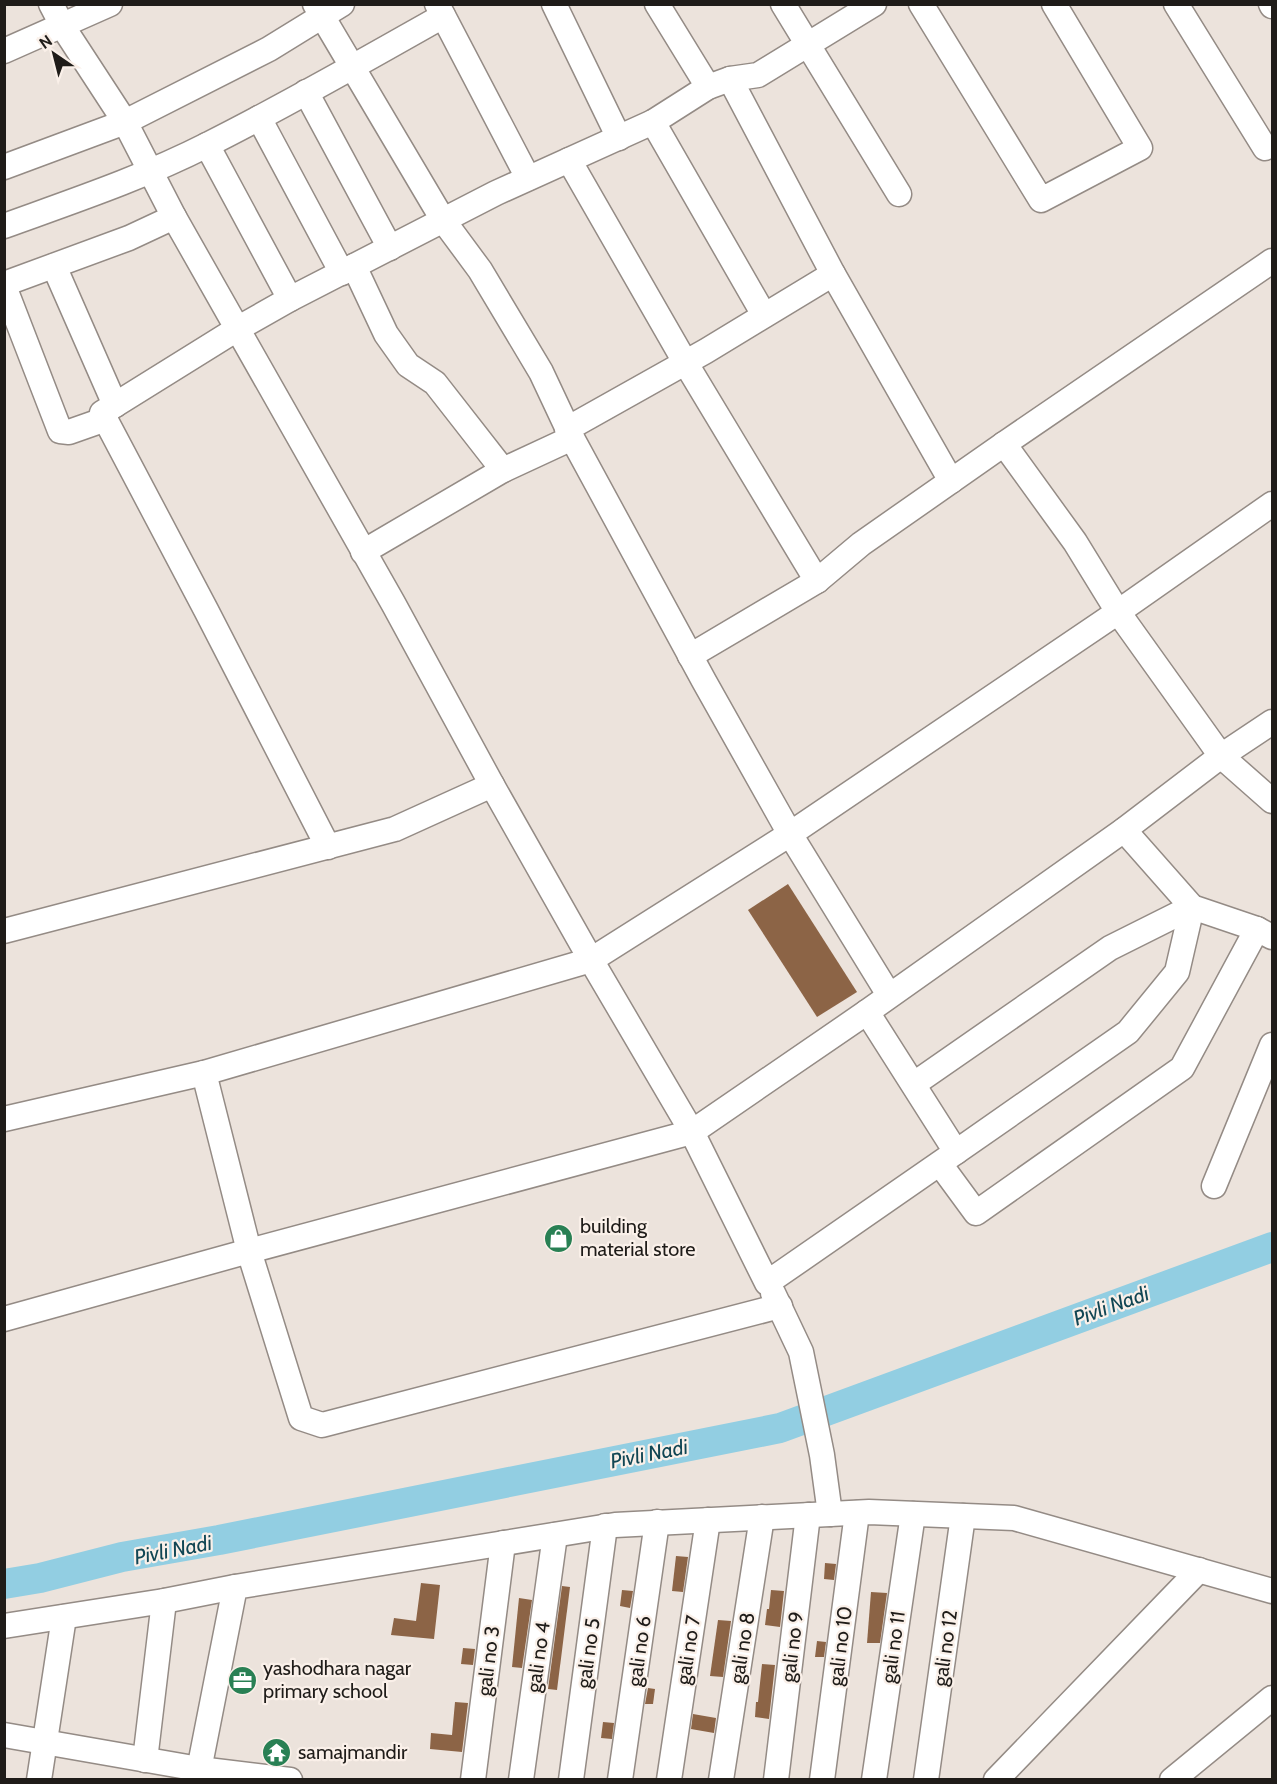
<svg xmlns="http://www.w3.org/2000/svg" width="1277" height="1784" viewBox="0 0 1277 1784" font-family="Cabin,sans-serif">
<rect width="100%" height="100%" fill="#ece3dc"/>
<g fill="none" stroke-linecap="round" stroke-linejoin="round">
<path stroke="#92cee2" stroke-width="30" d="M4 1584 40 1578 122 1557 219 1540 780 1428 1272 1247"/>
</g>
<g fill="#8c6446">
<path d="M788 884 857 992 817 1017 748 910Z"/>
<path d="M676 1556 688 1557 683 1592 672 1591Z"/>
<path d="M825 1563 836 1564 834 1580 824 1579Z"/>
<path d="M421 1583 440 1585 434 1639 391 1635 394 1618 416 1621Z"/>
<path d="M562 1586 570 1587 557 1690 548 1689Z"/>
<path d="M622 1590 633 1591 630 1608 620 1606Z"/>
<path d="M771 1590 784 1591 780 1627 765 1625 767 1609H769Z"/>
<path d="M871 1592 887 1593 880 1643H867Z"/>
<path d="M519 1598 532 1600 522 1668 512 1667Z"/>
<path d="M718 1620 731 1621 723 1677 710 1676Z"/>
<path d="M817 1641 826 1642 824 1657H815Z"/>
<path d="M463 1648 475 1649 473 1665 461 1664Z"/>
<path d="M762 1664 775 1665 769 1719 755 1717 756 1702H758Z"/>
<path d="M648 1688 655 1689 653 1704H645Z"/>
<path d="M455 1702 468 1703 462 1752 430 1749 431 1733 452 1735Z"/>
<path d="M693 1714 716 1718 714 1733 691 1729Z"/>
<path d="M603 1722 614 1723 612 1739 601 1738Z"/>
</g>
<g fill="none" stroke-linecap="round" stroke-linejoin="round">
<defs>
<g id="minor">
<path d="M51 4 63 27 125 122 174 217"/>
<path d="M315 4 443 220 480 270 541 372 572 438 503 470"/>
<path d="M437 4 528 178"/>
<path d="M554 4 619 138"/>
<path d="M657 4 708 87"/>
<path d="M783 4 899 194"/>
<path d="M921 4 1041 200 1140 148 1054 4"/>
<path d="M1176 4 1265 148"/>
<path d="M1271 4 1272 6"/>
<path d="M4 51 110 4"/>
<path d="M306 92 390 248"/>
<path d="M259 118 342 273"/>
<path d="M653 122 764 315"/>
<path d="M207 145 290 299"/>
<path d="M569 160 685 362 817 581"/>
<path d="M4 167 125 122 269 49 342 4"/>
<path d="M4 226C73 201 142 178 207 145 287 105 365 60 443 16"/>
<path d="M54 266 115 405"/>
<path d="M354 266 386 334 408 365 435 383 503 470 363 552"/>
<path d="M833 274 951 481"/>
<path d="M4 284 129 238 174 217 393 603 492 785 591 960 692 1132 767 1283 956 1152 867 1012"/>
<path d="M4 286 60 431 69 432 106 419"/>
<path d="M567 429 706 351 833 274 730 79"/>
<path d="M572 438 704 681 790 834 889 995"/>
<path d="M1004 444 1075 542 1118 612 1221 756 1272 801"/>
<path d="M690 656 817 581 861 544 1004 444 1272 261"/>
<path d="M1124 830 1192 907 1257 929"/>
<path d="M328 847 206 610 102 413 237 329 290 299 496 193 653 122 708 87 730 79 758 75 874 4"/>
<path d="M4 931 395 829 492 785"/>
<path d="M204 1073 249 1251 301 1418 322 1425 780 1306"/>
<path d="M914 1084 1110 948 1192 907"/>
<path d="M4 1119 204 1073 591 960 790 834 1118 612 1272 504"/>
<path d="M956 1152 1128 1032 1177 972 1192 907"/>
<path d="M940 1164 976 1213 1182 1068 1257 929 1272 937"/>
<path d="M1214 1186 1272 1045"/>
<path d="M773 1293 801 1352 822 1455 830 1514"/>
<path d="M4 1319 249 1251 692 1132 867 1012 1124 830 1221 756 1272 722"/>
<path d="M4 1626 164 1601 235 1587"/>
<path d="M4 1735 199 1769 290 1780"/>
<path d="M145 1760 164 1601"/>
<path d="M39 1780 64 1617"/>
<path d="M197 1780 235 1587 615 1525 869 1512 1014 1518 1272 1591"/>
<path d="M473 1780 503 1543"/>
<path d="M521 1780 555 1535"/>
<path d="M571 1780 605 1526"/>
<path d="M620 1780 657 1522"/>
<path d="M669 1780 708 1520"/>
<path d="M721 1780 762 1517"/>
<path d="M776 1780 808 1515"/>
<path d="M822 1780 857 1513"/>
<path d="M874 1780 913 1514"/>
<path d="M926 1780 963 1516"/>
<path d="M996 1780 1199 1570"/>
<path d="M1172 1780 1272 1698"/>
</g>
</defs>
<use href="#minor" stroke="#948b85" stroke-width="27"/>
<use href="#minor" stroke="#fff" stroke-width="24"/>
</g>
<defs>
<symbol id="shop-disc" viewBox="-11 -11 22 22"><circle r="9.5" fill="#298054" stroke="#faf0e9"/><path d="M-5-2.5h2.3a2.7 3.5 0 0 1 5.4 0H5L5.5 6h-11ZM-1.5-2.5h3a1.5 2.3 0 0 0-3 0Z" fill="#fff"/></symbol>
<symbol id="office-disc" viewBox="-11 -11 22 22"><circle r="9.5" fill="#298054" stroke="#faf0e9"/><path d="M-6-3h4V-5.5h4V-3h4V5H-6ZM-1-4.5V-3h2v-1.5ZM-6 0V1H6V0Z" fill="#fff"/></symbol>
<symbol id="temple-disc" viewBox="-11 -11 22 22"><circle r="9.5" fill="#298054" stroke="#faf0e9"/><path d="M0-6L5-2H3V0L6.5 2.5H4V6H1.5V3h-3V6H-4V2.5H-6.5L-3 0V-2H-5Z" fill="#fff"/></symbol>
</defs>
<g fill-rule="evenodd">
<use href="#shop-disc" x="542" y="1222" width="33" height="33"/>
<use href="#office-disc" x="226" y="1664" width="33" height="33"/>
<use href="#temple-disc" x="260" y="1736" width="33" height="33"/>
</g>
<g text-anchor="middle" stroke-width="4.5" stroke-linejoin="round" paint-order="stroke">
<g font-size="20" fill="#1f1c19" stroke="#faf0e9" text-anchor="start">
<text x="580" y="1233">building<tspan x="580" dy="23">material store</tspan></text>
<text x="263" y="1675">yashodhara nagar<tspan x="263" dy="23">primary school</tspan></text>
<text x="298" y="1759">samajmandir</text>
</g>
<g font-size="20" fill="#1f1c19" stroke="#faf0e9">
<text transform="translate(840 1646) rotate(-83)" y="7">gali no 10</text>
<text transform="translate(792 1647) rotate(-83)" y="7">gali no 9</text>
<text transform="translate(893 1647) rotate(-82)" y="7">gali no 11</text>
<text transform="translate(742 1648) rotate(-81)" y="7">gali no 8</text>
<text transform="translate(945 1648) rotate(-82)" y="7">gali no 12</text>
<text transform="translate(688 1650) rotate(-81)" y="7">gali no 7</text>
<text transform="translate(639 1651) rotate(-82)" y="7">gali no 6</text>
<text transform="translate(588 1653) rotate(-82)" y="7">gali no 5</text>
<text transform="translate(538 1657) rotate(-82)" y="7">gali no 4</text>
<text transform="translate(488 1661) rotate(-83)" y="7">gali no 3</text>
</g>
<g font-size="21" font-style="italic" fill="#114654" stroke="#faf0e9">
<text transform="translate(1111 1306) rotate(-20)" y="7">Pivli Nadi</text>
<text transform="translate(649 1454) rotate(-11)" y="7">Pivli Nadi</text>
<text transform="translate(173 1550) rotate(-11)" y="7">Pivli Nadi</text>
</g>
</g>
<rect width="1277" height="1784" fill="none" stroke="#1f1c19" stroke-width="12"/>
<g transform="translate(54 54) rotate(325)" stroke="#faf0e9" stroke-width="4.5" paint-order="stroke">
<path d="M0-4.5L10 22L0 15L-10 22Z" fill="#1f1c19"/>
<text y="-9" font-size="16" font-weight="bold" text-anchor="middle" fill="#1f1c19">N</text>
</g>
</svg>
